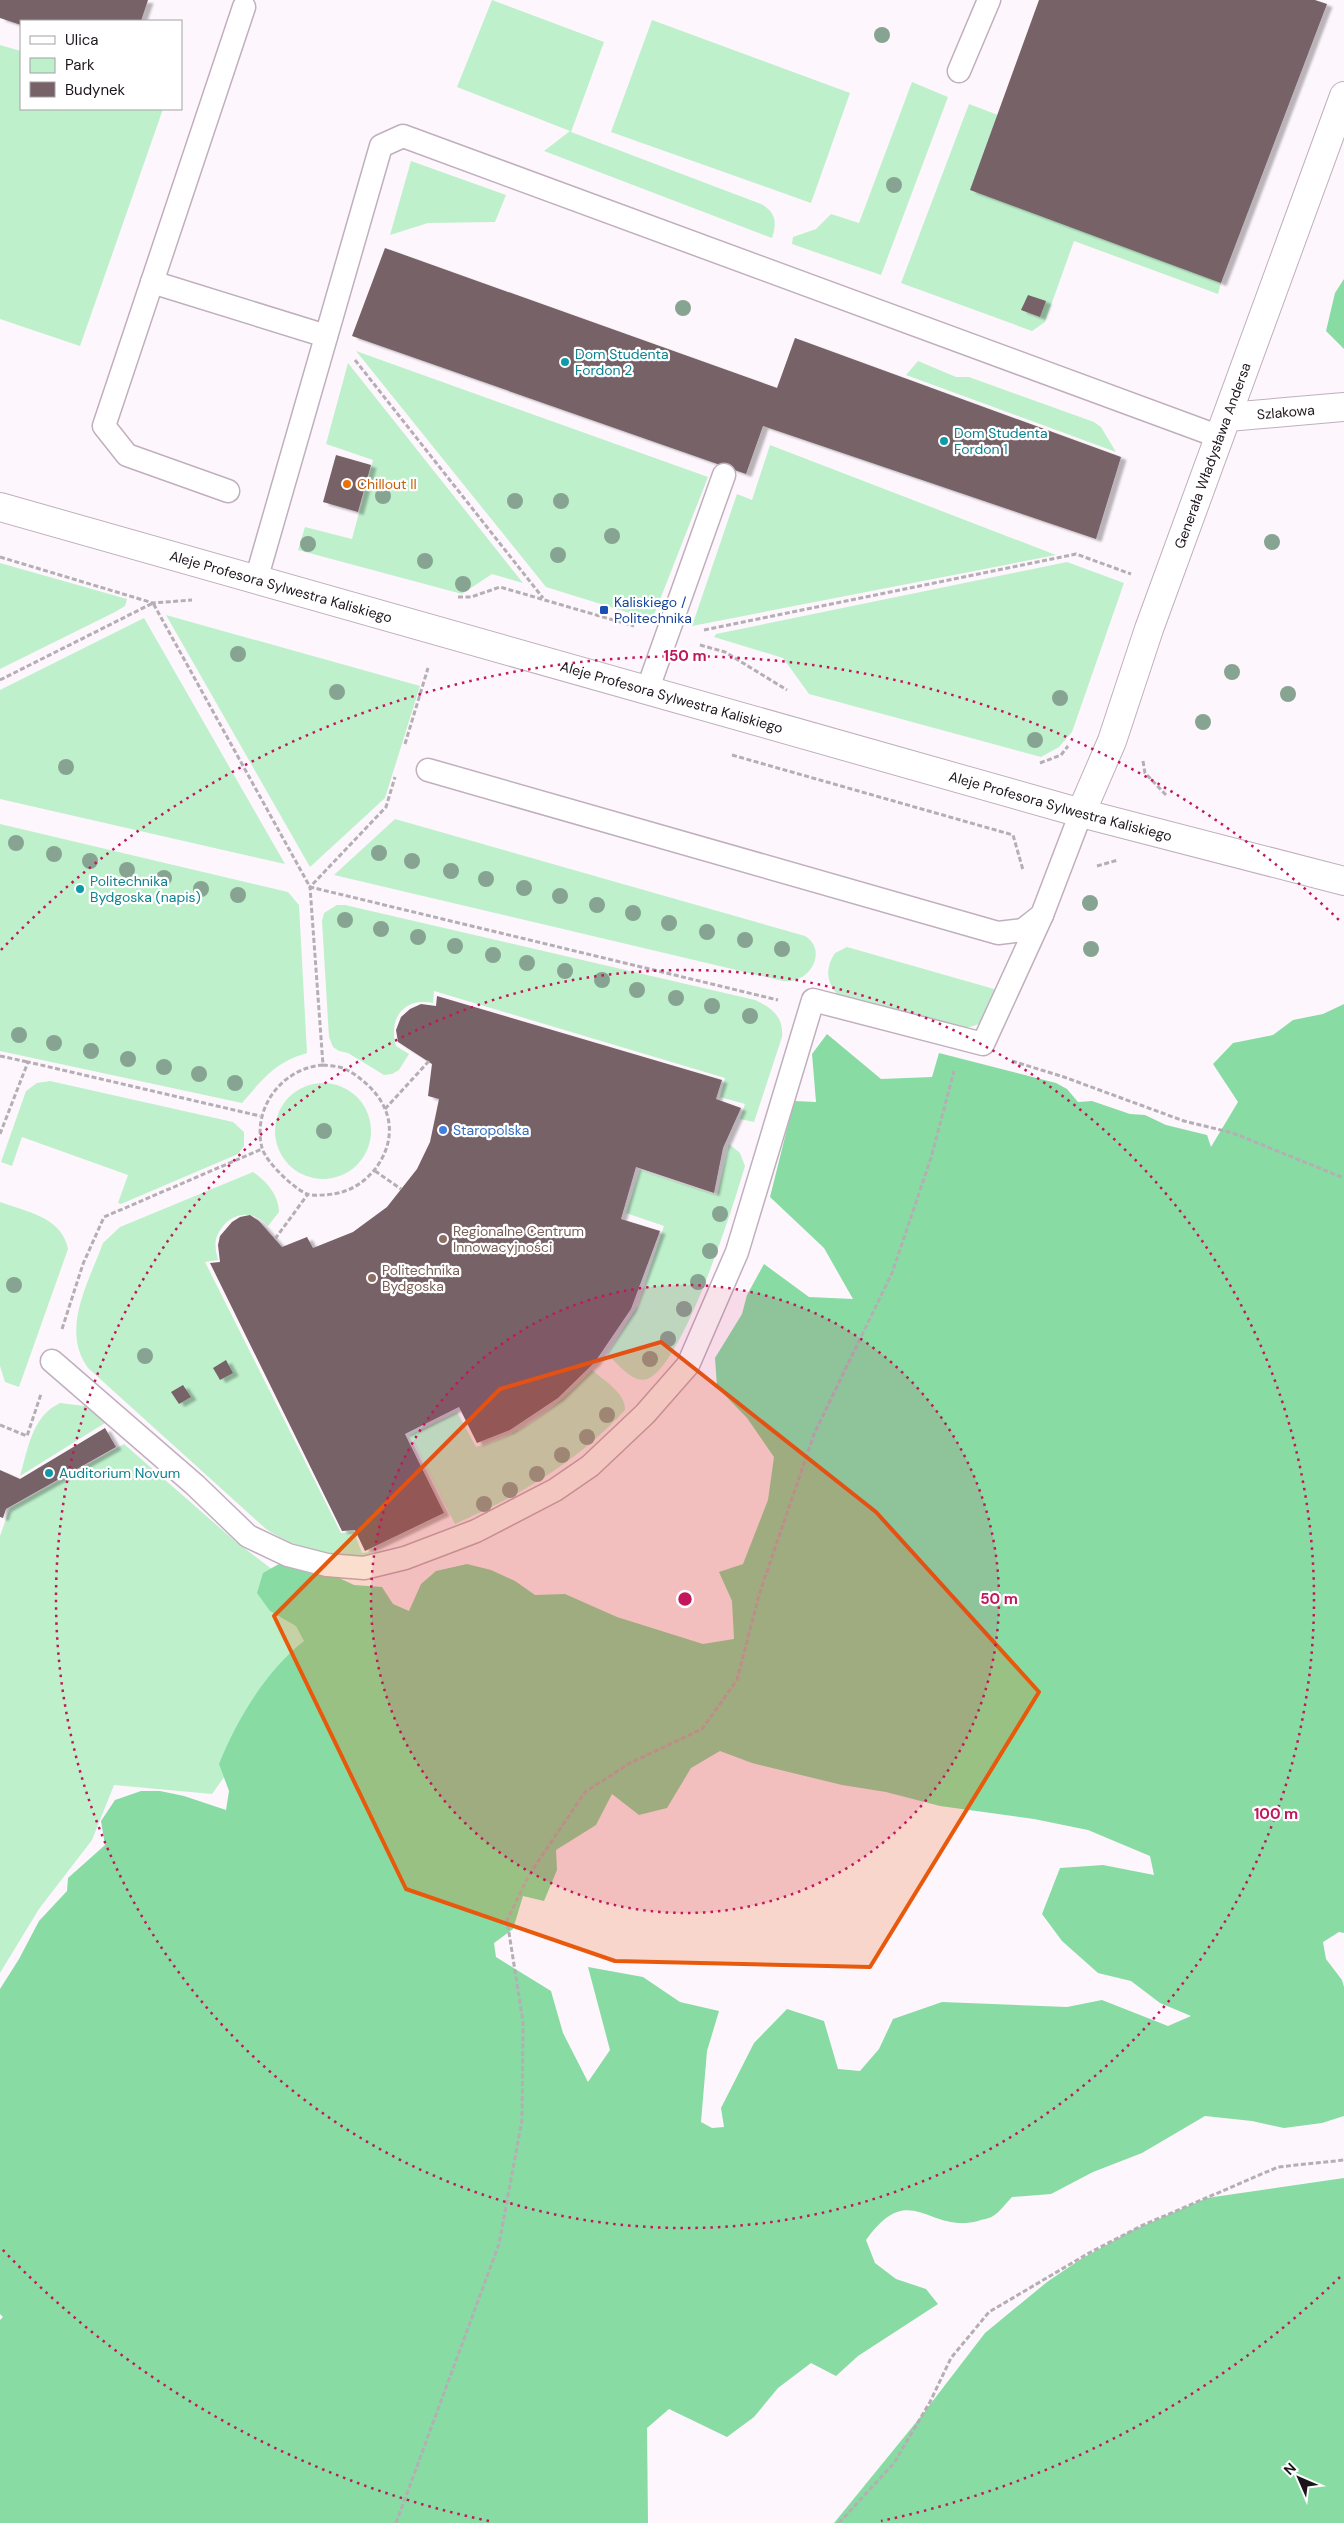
<svg xmlns="http://www.w3.org/2000/svg" width="1344" height="2523" viewBox="0 0 1344 2523" font-family="'DM Sans',sans-serif">
<defs>
<filter id="shadow"><feDropShadow dx="5.5" dy="3" stdDeviation="1" flood-color="#0004"/></filter>
</defs>
<rect width="100%" height="100%" fill="#fef6fd"/>
<g fill="#bef0cc">
<path d="M492 0 604 42 571 132 761 204C776 212 777 223 772 238L544 151 570 131 457 87Z"/>
<path d="M652 20 850 93 811 203 611 132Z"/>
<path d="M0 45 21 51V109H163L80 346 0 319Z"/>
<path d="M912 82 948 97 881 275 792 244 793 237 816 229 831 214 859 223Z"/>
<path d="M969 104 998 115 1221 283 1218 294 1074 241 1045 322 1032 331 901 283Z"/>
<path d="M411 161 506 195 495 222 428 223 390 235Z"/>
<path d="M356 351 708 477 652 620 546 587Z"/>
<path d="M918 361 956 377H969L1094 422 1101 427 1116 452 906 375Z"/>
<path d="M348 363 523 583 492 574 462 594 298 550 305 527 352 539 373 460 326 444Z"/>
<path d="M770 445 1056 555 692 626 737 494 752 500Z"/>
<path d="M1067 562 1124 583 1072 732 1059 747 1041 757 809 694 783 658 714 637 716 634Z"/>
<path d="M0 563 127 599 125 606 115 612 0 669Z"/>
<path d="M166 615 420 686 385 798 310 867Z"/>
<path d="M144 618 285 864 0 799V690Z"/>
<path d="M395 819 805 936C829 951 809 985 783 981L334 875Z"/>
<path d="M0 824 288 892 299 905 307 1053C275 1062 263 1079 242 1103L0 1051Z"/>
<path d="M337 905H345L755 1000C772 1008 784 1017 782 1037L754 1122 740 1119 745 1104 720 1097 725 1078 434 991 433 1003C404 997 388 1018 396 1046L409 1054 399 1070 392 1074 384 1075 348 1053 339 1051 333 1047 329 1037 322 921 324 913Z"/>
<path d="M847 947 1001 991C985 1020 990 1025 956 1029L838 995C826 982 825 968 835 953Z"/>
<path d="M50 1081 233 1122 244 1132V1146L238 1154 121 1204 118 1203 128 1175 22 1137 12 1166 1 1162 26 1091 37 1083Z"/>
<circle cx="323" cy="1131" r="48"/>
<path d="M729 1144 740 1153 745 1166C734 1204 683 1366 647 1379 633 1384 616 1362 607 1354L638 1305 664 1226 626 1213 640 1170 717 1195Z"/>
<path d="M253 1172C267 1181 279 1196 279 1212L268 1226C251 1207 227 1213 217 1236 214 1244 216 1252 218 1260L205 1262 341 1533 354 1532 362 1553 369 1552 371 1557C332 1557 300 1551 266 1529L88 1368C60 1329 89 1282 103 1243L120 1227Z"/>
<path d="M0 1202C27 1212 62 1217 68 1249L19 1387 5 1382 0 1366Z"/>
<path d="M592 1370C603 1380 626 1393 625 1410 576 1463 520 1495 455 1524L410 1435 457 1412 476 1447C522 1435 560 1404 592 1370Z"/>
<path d="M60 1403 85 1406 105 1423 20 1476C28 1449 32 1416 60 1403Z"/>
<path d="M124 1444 235 1541 337 1619 212 1794 114 1785 92 1840 39 1909 0 1973V1536L10 1508Z"/>
</g>
<g fill="#88dba3" fill-rule="evenodd">
<path d="M1344 279V349L1326 331 1335 293Z"/>
<path d="M1344 1004V1933L1339 1932 1323 1942 1326 1959 1342 1980 1344 1987V2116L1322 2123 1284 2128 1252 2121 1205 2116 1142 2153 1093 2172 1051 2194 1012 2197C1006 2203 1000 2212 993 2216 989 2219 983 2219 978 2221 928 2234 910 2178 866 2240L875 2263 896 2279 926 2289 938 2304 858 2356 836 2376 811 2363 778 2388 754 2417 727 2437 669 2409 647 2428 648 2523H0V2320L3 2317 0 2314V1989L19 1959 39 1921 67 1891 68 1878 105 1845 101 1821 115 1800 141 1791H160L184 1796 226 1810 229 1791 219 1764C237 1719 266 1671 304 1641L296 1626 270 1611 257 1593 263 1573 293 1556 354 1585 382 1587 393 1604 409 1611 421 1584 436 1571 467 1564 491 1570 515 1581 535 1595 565 1594 617 1617 703 1644 734 1639 732 1601 719 1572 743 1564 768 1500 774 1457 747 1418 717 1387 715 1358 742 1314 747 1295 764 1264 809 1297 853 1299 824 1248 770 1197 794 1101 816 1102 812 1054 827 1034 881 1079 932 1077 939 1053 1056 1083 1067 1089 1078 1102 1092 1101 1130 1114 1145 1115 1166 1125 1207 1135 1211 1147 1238 1102 1213 1064 1233 1043 1273 1035 1293 1020 1323 1014ZM720 1751 752 1763 842 1785 886 1792 940 1806 1034 1819 1088 1830 1150 1856 1154 1875 1103 1865 1060 1868 1042 1914 1062 1941 1098 1973 1131 1981 1160 2003 1191 2016 1168 2026 1102 2000 1067 2007 942 2002 893 2019 879 2049 860 2071 838 2069 824 2021 787 2009 754 2043 721 2108 724 2127 712 2128 701 2122 707 2051 719 2011 680 2002 643 1977 588 1967 610 2050 588 2082 563 2033 551 1991 496 1957 494 1943 513 1929 523 1896 544 1901 557 1870 556 1850 596 1825 612 1794 639 1815 667 1808 691 1768Z"/>
<path d="M1344 2178V2523H834L922 2415 985 2333 1047 2282 1081 2259 1131 2231 1207 2198Z"/>
</g>
<g fill="#776268" filter="url(#shadow)">
<path d="M0 0H148L141 21H21V25L0 18Z"/>
<path d="M1039 0H1315L1327 4 1221 283 970 190Z"/>
<path d="M385 248 777 388 795 338 1121 457 1096 539 763 426 746 474 352 336Z"/>
<path d="M1028 295 1046 301 1040 317 1021 310Z"/>
<path d="M336 455 371 465 358 512 323 502Z"/>
<path d="M437 996 722 1080 716 1099 741 1108 723 1148 714 1193 636 1167 621 1219 660 1231 631 1309 595 1362 558 1398 510 1430 477 1443 459 1407 405 1434 444 1513 365 1551 355 1530 342 1531 210 1263 220 1262 218 1245 220 1236 232 1222 240 1217 250 1215 259 1221 282 1247 307 1237 313 1248 353 1232 387 1207 417 1169 430 1142 439 1099 428 1096 432 1064 398 1042 396 1030 401 1017 410 1009 421 1004 436 1006Z"/>
<path d="M226 1360 233 1373 220 1380 213 1368Z"/>
<path d="M183 1385 191 1397 179 1404 171 1392Z"/>
<path d="M105 1428 116 1447 6 1509 3 1518 0 1517V1470L20 1479Z"/>
</g>
<g fill="none" stroke-linecap="round" stroke-linejoin="round">
<defs>
<g id="lane">
<path d="M959 71 989 0"/>
<path d="M152 282 326 336"/>
<path d="M228 491 127 455 104 426 244 7"/>
<path d="M256 580 381 146 403 136 1220 437"/>
<path d="M647 691 724 475"/>
<path d="M428 770 998 933 1023 930 1042 915"/>
<path d="M52 1361 195 1485 248 1536 288 1555 327 1565 364 1568 405 1558 476 1531 555 1490 590 1466 645 1414 688 1365 737 1252 813 1000 983 1044 1042 915 1081 813"/>
</g>
<g id="street">
<path id="s1" d="M1228 417 1344 407"/>
</g>
<g id="secondary">
<path id="s2" d="M0 507 1081 813 1344 881"/>
<path id="s3" d="M1081 813 1112 741 1149 629 1344 96"/>
</g>
</defs>
<use href="#lane" stroke="#c0afbe" stroke-width="25"/>
<use href="#street" stroke="#c0afbe" stroke-width="30"/>
<use href="#secondary" stroke="#c0afbe" stroke-width="30"/>
<g stroke="#b5aeb4" stroke-width="3" stroke-dasharray="5 2.5" stroke-linecap="butt">
<path d="M355 360 543 598"/>
<path d="M0 557 153 603 192 600"/>
<path d="M458 597H471L500 587 634 626"/>
<path d="M704 630 1076 554 1131 574"/>
<path d="M700 645 725 652 787 690"/>
<path d="M0 680 153 603 310 887 778 1000"/>
<path d="M405 744 428 668"/>
<path d="M732 755 1013 835 1023 870"/>
<path d="M1143 761 1145 773 1167 796"/>
<path d="M1040 763 1061 755 1068 746"/>
<path d="M1097 866 1118 860"/>
<path d="M0 1056 28 1062"/>
<path d="M1012 1061 1064 1077 1184 1121 1233 1133 1344 1178"/>
<path d="M323 1065C282 1068 252 1108 262 1148 266 1162 293 1188 307 1194 313 1196 326 1195 333 1194 371 1189 401 1145 385 1109 378 1092 361 1077 345 1069 339 1066 330 1066 323 1065L310 887 386 807 395 777"/>
<path d="M385 1109 429 1061"/>
<path d="M0 1134 28 1062 260 1116"/>
<path d="M375 1171 401 1189"/>
<path d="M275 1239 308 1194"/>
<path d="M62 1329 83 1264 104 1217 262 1149"/>
<path d="M0 1425 27 1436 41 1394"/>
<path d="M396 2523 499 2244 522 2120 523 2022 507 1920 529 1875 585 1792 630 1763 702 1729 737 1680 759 1595 814 1434 892 1273 931 1158 954 1071"/>
<path d="M839 2523 894 2463 930 2402 951 2358 989 2312 1089 2253 1141 2226 1278 2167 1344 2160"/>
</g>
<use href="#lane" stroke="#fff" stroke-width="22"/>
<use href="#street" stroke="#fff" stroke-width="28"/>
<use href="#secondary" stroke="#fff" stroke-width="28"/>
</g>
<g fill="#87a493">
<circle cx="882" cy="35" r="8"/>
<circle cx="894" cy="185" r="8"/>
<circle cx="683" cy="308" r="8"/>
<circle cx="383" cy="496" r="8"/>
<circle cx="515" cy="501" r="8"/>
<circle cx="561" cy="501" r="8"/>
<circle cx="612" cy="536" r="8"/>
<circle cx="1272" cy="542" r="8"/>
<circle cx="308" cy="544" r="8"/>
<circle cx="558" cy="555" r="8"/>
<circle cx="425" cy="561" r="8"/>
<circle cx="463" cy="584" r="8"/>
<circle cx="238" cy="654" r="8"/>
<circle cx="1232" cy="672" r="8"/>
<circle cx="337" cy="692" r="8"/>
<circle cx="1288" cy="694" r="8"/>
<circle cx="1060" cy="698" r="8"/>
<circle cx="1203" cy="722" r="8"/>
<circle cx="1035" cy="740" r="8"/>
<circle cx="66" cy="767" r="8"/>
<circle cx="16" cy="843" r="8"/>
<circle cx="379" cy="853" r="8"/>
<circle cx="54" cy="854" r="8"/>
<circle cx="90" cy="861" r="8"/>
<circle cx="412" cy="861" r="8"/>
<circle cx="127" cy="870" r="8"/>
<circle cx="451" cy="871" r="8"/>
<circle cx="164" cy="878" r="8"/>
<circle cx="486" cy="879" r="8"/>
<circle cx="524" cy="888" r="8"/>
<circle cx="201" cy="889" r="8"/>
<circle cx="238" cy="895" r="8"/>
<circle cx="560" cy="896" r="8"/>
<circle cx="1090" cy="903" r="8"/>
<circle cx="597" cy="905" r="8"/>
<circle cx="633" cy="913" r="8"/>
<circle cx="345" cy="920" r="8"/>
<circle cx="669" cy="923" r="8"/>
<circle cx="381" cy="929" r="8"/>
<circle cx="707" cy="932" r="8"/>
<circle cx="418" cy="937" r="8"/>
<circle cx="745" cy="940" r="8"/>
<circle cx="455" cy="946" r="8"/>
<circle cx="782" cy="949" r="8"/>
<circle cx="1091" cy="949" r="8"/>
<circle cx="493" cy="955" r="8"/>
<circle cx="527" cy="963" r="8"/>
<circle cx="565" cy="971" r="8"/>
<circle cx="602" cy="980" r="8"/>
<circle cx="637" cy="990" r="8"/>
<circle cx="676" cy="998" r="8"/>
<circle cx="712" cy="1006" r="8"/>
<circle cx="750" cy="1016" r="8"/>
<circle cx="19" cy="1035" r="8"/>
<circle cx="54" cy="1043" r="8"/>
<circle cx="91" cy="1051" r="8"/>
<circle cx="128" cy="1059" r="8"/>
<circle cx="164" cy="1067" r="8"/>
<circle cx="199" cy="1074" r="8"/>
<circle cx="235" cy="1083" r="8"/>
<circle cx="324" cy="1131" r="8"/>
<circle cx="720" cy="1214" r="8"/>
<circle cx="710" cy="1251" r="8"/>
<circle cx="698" cy="1282" r="8"/>
<circle cx="14" cy="1285" r="8"/>
<circle cx="684" cy="1309" r="8"/>
<circle cx="668" cy="1339" r="8"/>
<circle cx="145" cy="1356" r="8"/>
<circle cx="650" cy="1359" r="8"/>
<circle cx="607" cy="1415" r="8"/>
<circle cx="587" cy="1437" r="8"/>
<circle cx="562" cy="1455" r="8"/>
<circle cx="537" cy="1474" r="8"/>
<circle cx="510" cy="1490" r="8"/>
<circle cx="484" cy="1504" r="8"/>
</g>
<path fill="#e8590c" fill-opacity="0.2" stroke="#e8590c" stroke-width="4" stroke-linejoin="round" d="M661 1342 876 1512 1039 1692 870 1967 615 1961 406 1889 274 1616 500 1389Z"/>
<circle cx="685" cy="1599" r="314" fill="#c2185b" fill-opacity=".12"/>
<g fill="none" stroke="#c2185b" stroke-width="2.5" stroke-dasharray="2.5 5">
<circle cx="685" cy="1599" r="314"/>
<circle cx="685" cy="1599" r="629"/>
<path d="M1340 2277A943 943 0 0 1 881 2521M489 2521A943 943 0 0 1 1 2248M1 950A943 943 0 0 1 1340 921"/>
</g>
<g fill="#0f9aa8" stroke="#fff" stroke-width="2">
<circle cx="565" cy="362" r="5"/>
<circle cx="944" cy="441" r="5"/>
<circle cx="80" cy="889" r="5"/>
<circle cx="49" cy="1473" r="5"/>
</g>
<circle fill="#e8710a" stroke="#fff" stroke-width="2" cx="347" cy="484" r="5"/>
<rect fill="#1a4fb4" stroke="#fff" stroke-width="2" x="599" y="605" width="10" height="10" rx="2.5"/>
<circle fill="#3f7fe0" stroke="#fff" stroke-width="2" cx="443" cy="1130" r="5"/>
<g fill="#8d6e63" stroke="#fff" stroke-width="2">
<circle cx="443" cy="1239" r="5"/>
<circle cx="372" cy="1278" r="5"/>
</g>
<g text-anchor="middle" stroke-width="4.5" stroke-linejoin="round" paint-order="stroke">
<g font-size="14" fill="#0d838f" stroke="#fff" text-anchor="start">
<text x="575" y="359">Dom Studenta<tspan x="575" dy="16">Fordon 2</tspan></text>
<text x="954" y="438">Dom Studenta<tspan x="954" dy="16">Fordon 1</tspan></text>
<text x="90" y="886">Politechnika<tspan x="90" dy="16">Bydgoska (napis)</tspan></text>
<text x="59" y="1478">Auditorium Novum</text>
</g>
<g font-size="14" fill="#1b151b" stroke="#fff">
<text dy="5" stroke="none"><textPath href="#s1" startOffset="58">Szlakowa</textPath></text>
<text dy="5" stroke="none"><textPath href="#s3" startOffset="381">Generała Władysława Andersa</textPath></text>
<text dy="5" stroke="none"><textPath href="#s2" startOffset="292">Aleje Profesora Sylwestra Kaliskiego</textPath></text>
<text dy="5" stroke="none"><textPath href="#s2" startOffset="698">Aleje Profesora Sylwestra Kaliskiego</textPath></text>
<text dy="5" stroke="none"><textPath href="#s2" startOffset="1102">Aleje Profesora Sylwestra Kaliskiego</textPath></text>
</g>
<g font-size="14" fill="#c56008" stroke="#fff" text-anchor="start">
<text x="357" y="489">Chillout II</text>
</g>
<g font-size="14" fill="#164399" stroke="#fff" text-anchor="start">
<text x="614" y="607">Kaliskiego /<tspan x="614" dy="16">Politechnika</tspan></text>
</g>
<g font-size="14" fill="#366cbe" stroke="#fff" text-anchor="start">
<text x="453" y="1135">Staropolska</text>
</g>
<g font-size="14" fill="#785e54" stroke="#fff" text-anchor="start">
<text x="453" y="1236">Regionalne Centrum<tspan x="453" dy="16">Innowacyjności</tspan></text>
<text x="382" y="1275">Politechnika<tspan x="382" dy="16">Bydgoska</tspan></text>
</g>
</g>
<circle cx="685" cy="1599" r="8" fill="#c2185b" stroke="#fff" stroke-width="2.5"/>
<g font-size="15" text-anchor="middle" font-weight="bold" fill="#c2185b" stroke="#fff" stroke-width="4.5" stroke-linejoin="round" paint-order="stroke">
<text x="685" y="661">150 m</text>
<text x="999" y="1604">50 m</text>
<text x="1276" y="1819">100 m</text>
</g>
<rect x="20" y="20" width="162" height="90" fill="#ffffff" stroke="#a4a1a4"/>
<rect x="30" y="36" width="25" height="8" fill="#ffffff" stroke="#a4a1a4"/>
<text x="65" y="45" font-size="15" fill="#1b151b">Ulica</text>
<rect x="30" y="58" width="25" height="15" fill="#bef0cc" stroke="#a4a1a4"/>
<text x="65" y="70" font-size="15" fill="#1b151b">Park</text>
<rect x="30" y="82" width="25" height="15" fill="#776268" stroke="#a4a1a4"/>
<text x="65" y="95" font-size="15" fill="#1b151b">Budynek</text>
<g transform="translate(1299 2478) rotate(315)" stroke="#ffffff" stroke-width="4" paint-order="stroke">
<path d="M0-4L9 19L0 12L-9 19Z" fill="#1b151b"/>
<text y="-8" font-size="14" font-weight="bold" text-anchor="middle" fill="#1b151b">N</text>
</g>
</svg>
